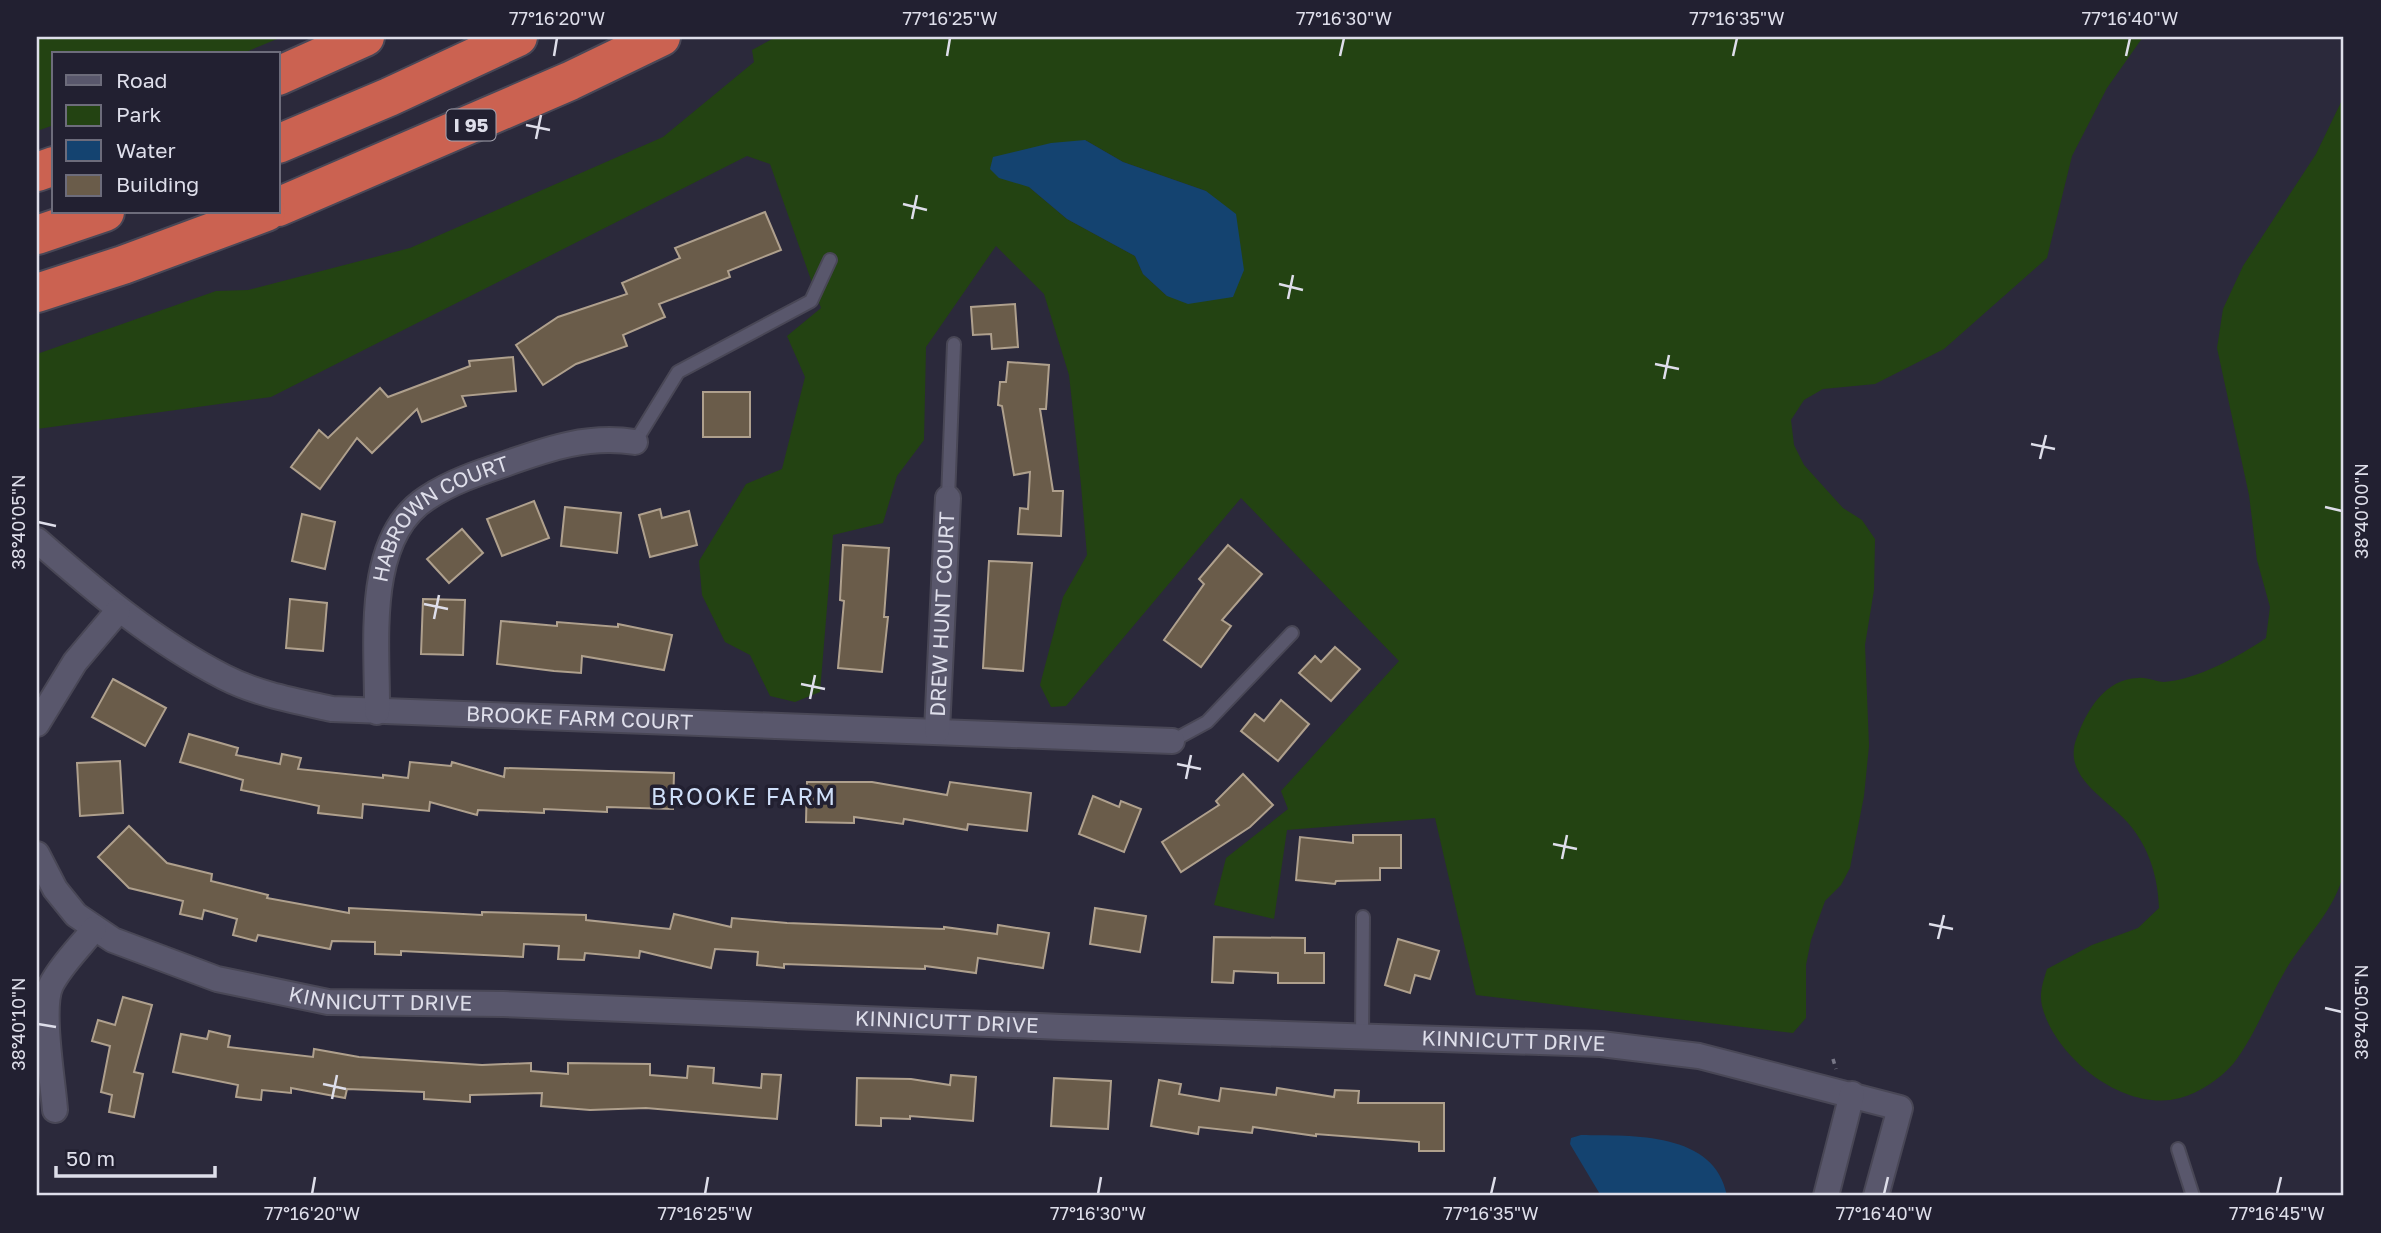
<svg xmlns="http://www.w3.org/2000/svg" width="2381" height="1233" viewBox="0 0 2381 1233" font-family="'Golos Text',sans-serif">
<rect width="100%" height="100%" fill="#2b293b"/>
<g fill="#234312" fill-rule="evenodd">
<path d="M37 37H282L241 54H54V125L37 131Z"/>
<path d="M776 37H2143L2107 88 2072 156 2047 258 1944 349 1875 384 1823 389 1804 400 1791 420 1794 445 1804 465 1843 508 1862 520 1875 539 1874 590 1865 645 1869 746 1864 796 1850 868 1841 885 1825 901 1811 940 1806 965V1018L1793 1033 1476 995 1435 818 1287 830 1274 919 1214 905 1226 858 1288 809 1281 791 1399 661 1241 498 1066 706 1051 707 1040 685 1063 597 1087 555 1081 485 1069 375 1044 294 996 246 926 347 924 440 897 476 883 523 833 535 820 692 795 702 770 696 750 655 725 642 702 595 699 561 746 484 782 469 805 377 787 336 821 308 770 164 747 156 271 397 37 429V354L216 291 248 290 410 248 663 137 754 62 752 50ZM1085 140 1123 162 1206 191 1167 296 1143 274 1135 256 1067 219 1029 187Z"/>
<path d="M2344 96V871C2336 910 2304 938 2285 971 2267 1001 2255 1036 2233 1064 2220 1079 2199 1093 2180 1098 2125 1113 2055 1058 2042 1006 2039 993 2043 982 2047 969L2092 945 2138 928 2159 908C2158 880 2151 853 2133 829 2112 800 2060 779 2077 737 2087 710 2105 679 2138 678 2147 677 2156 682 2164 682 2196 680 2240 656 2266 638L2270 607 2257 560 2249 495 2217 348 2223 309 2243 266 2316 154Z"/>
</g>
<g fill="#144370">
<path d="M1085 140 1123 162 1206 191 1236 214 1244 270 1233 297 1188 304 1167 296 1143 274 1135 256 1067 219 1029 187 999 178 990 169 993 157 1051 143Z"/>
<path d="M1581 1135C1632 1136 1715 1131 1727 1196H1601L1570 1144 1571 1138Z"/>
</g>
<g fill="#6a5c4a" stroke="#afa08d" stroke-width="2">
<path d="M765 212 781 250 728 271 730 277 659 304 665 317 623 335 627 346 576 364 543 385 516 345 558 317 627 294 622 283 680 258 675 248Z"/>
<path d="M1015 304 1018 347 992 349 991 334 973 335 971 307Z"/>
<path d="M513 357 516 391 462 396 466 406 422 422 417 409 372 453 357 438 320 489 291 467 319 430 328 438 380 388 388 397 470 366 469 361Z"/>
<path d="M1008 362 1049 365 1046 409H1040L1053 491H1063L1061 536 1018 534 1020 508 1028 509 1030 472 1014 475 1002 406 998 405 1000 382H1006Z"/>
<rect x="703" y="392" width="47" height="45"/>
<path d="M534 501 549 538 502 556 487 519Z"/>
<path d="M565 507 621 513 617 553 561 546Z"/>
<path d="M660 509 662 518 689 511 697 545 650 557 639 515Z"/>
<path d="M302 514 335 522 325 569 292 561Z"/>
<path d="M462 529 483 553 449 583 427 559Z"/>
<path d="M843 545 889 548 884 617H888L882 672 838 668 844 601 840 600Z"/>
<path d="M1228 545 1262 574 1222 620 1231 626 1201 667 1164 640 1204 584 1199 579Z"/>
<path d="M989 561 1032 563 1023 671 983 668Z"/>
<path d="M290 599 327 603 323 651 286 648Z"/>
<path d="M423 599 465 600 463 655 421 654Z"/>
<path d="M501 621 557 626V622L618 627V624L672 635 664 670 582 656 581 673 554 671 497 664Z"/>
<path d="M1335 647 1360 669 1331 701 1299 673 1315 656 1321 662Z"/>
<path d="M113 679 166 708 145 746 92 717Z"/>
<path d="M1281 700 1309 724 1278 761 1241 731 1255 714 1264 721Z"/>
<path d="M189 734 238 748 236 755 280 764 282 754 301 758 298 769 383 778V775L408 778 410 762 451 766 452 762 504 777 505 768 674 773 673 809 607 807V812L544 809V813L478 810 477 815 430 802 429 811 363 804 362 818 318 813 319 806 241 790 243 780 180 762Z"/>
<path d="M120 761 123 813 80 816 77 763Z"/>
<path d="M1243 774 1273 805 1250 827 1181 872 1162 842 1219 805 1216 801Z"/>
<path d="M807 782H872L947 795 950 782 1031 793 1027 831 968 824 967 830 904 819 903 824 854 817V823L806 822Z"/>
<path d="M1093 796 1119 807 1121 801 1141 809 1124 852 1079 834Z"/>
<path d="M129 826 167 863 212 874 211 881 268 895 267 898 349 913V908L482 915V912L586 915V920L670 929 674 914 731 927 732 918 787 923 944 929V927L997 934 998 925 1049 933 1043 968 978 958 976 973 925 966V969L784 964V968L757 965 758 952 715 949 711 968 640 951 639 958 585 953 584 960 558 959 559 946 524 944 523 957 401 951V955L375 954V942L332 941 330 949 258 935 256 941 233 935 237 919 204 910 202 919 180 914 183 901 129 888 98 857Z"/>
<path d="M1353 835H1401V868H1380V880L1336 881 1335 884 1296 880 1300 837 1353 843Z"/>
<path d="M1095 908 1146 916 1140 952 1090 944Z"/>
<path d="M1214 937 1305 938V953H1324V983H1278V973L1234 971 1233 983 1212 982Z"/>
<path d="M1398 939 1439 951 1430 979 1415 975 1410 993 1385 985Z"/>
<path d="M123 997 152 1005 134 1072 143 1074 134 1117 109 1112 112 1095 101 1092 110 1046 92 1041 98 1020 115 1025Z"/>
<path d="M209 1031 230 1036 228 1047 313 1057 314 1049 359 1057 482 1065 531 1063V1071L568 1074V1063L650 1064V1075L687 1078 688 1066 714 1068 713 1083 761 1088 762 1074 781 1075 777 1119 646 1108 590 1110 541 1106 542 1093 470 1095V1102L424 1099V1092L347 1089 345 1098 291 1088V1093L262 1090 261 1100 236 1097 238 1085 173 1072 181 1034 207 1039Z"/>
<path d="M951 1075 976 1077 973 1121 910 1116V1119L881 1118V1126L856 1125 857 1078 911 1079 950 1085Z"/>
<path d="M1054 1078 1111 1081 1108 1129 1051 1126Z"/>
<path d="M1159 1080 1181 1084 1179 1094 1219 1101 1221 1088 1276 1095 1277 1088 1334 1097 1335 1090 1359 1091 1358 1103H1444V1151H1419V1142L1316 1134V1136L1253 1127 1252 1133 1199 1127 1198 1134 1151 1126Z"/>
</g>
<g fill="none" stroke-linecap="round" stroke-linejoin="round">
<defs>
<g id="service">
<path d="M635 442 678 372 811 301 830 260"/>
<path d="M948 498 954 344"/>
<path d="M1172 741 1207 722 1292 633"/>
<path d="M1362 1038 1363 917"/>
<path d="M2178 1149 2193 1196"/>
</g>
<g id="minor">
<path id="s1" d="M37 540C95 591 154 641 224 677 257 694 296 701 332 709L1172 741"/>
<path id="s2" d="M377 712C378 647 363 539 427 498 451 482 478 473 505 464 550 448 588 435 635 442"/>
<path d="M37 724 75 662 118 611"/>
<path id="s3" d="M937 731 948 498"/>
<path id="s4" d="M37 854 55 889 76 915 113 940 217 979 328 1002 503 1004 1062 1027 1601 1044 1699 1056 1900 1108 1876 1196"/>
<path d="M55 1110C53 1082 40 1008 51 985 61 965 80 947 94 929"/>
<path d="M1826 1196 1852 1094"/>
</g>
<g id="motorway">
<path d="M278 76 365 37"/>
<path d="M278 144 389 97 518 37"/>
<path d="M37 172 54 166"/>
<path d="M278 207 570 81 661 37"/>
<path d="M37 235 105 212"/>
<path d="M37 293 123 265 266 212"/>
</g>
</defs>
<use href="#service" stroke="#494756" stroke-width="16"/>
<use href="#minor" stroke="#494756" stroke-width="28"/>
<use href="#motorway" stroke="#494756" stroke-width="42"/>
<path stroke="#787787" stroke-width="3.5" stroke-dasharray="5 5" stroke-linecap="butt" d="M1833 1059 1836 1069"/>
<use href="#service" stroke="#59576c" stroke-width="12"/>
<use href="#minor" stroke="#59576c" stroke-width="24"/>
<use href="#motorway" stroke="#cb6251" stroke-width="38"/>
</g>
<path fill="none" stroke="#dedeea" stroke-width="2.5" d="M554 56 557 38M947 56 950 38M1340 56 1344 38M1733 56 1737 38M2126 56 2130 38M526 125 550 130M536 139 541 115M903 204 927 210M912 219 917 195M1279 284 1303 290M1288 299 1293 275M1655 364 1679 369M1664 379 1669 355M2031 444 2055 449M2040 459 2046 435M2325 507 2342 511M38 522 56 526M424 604 448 609M434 619 439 595M801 684 825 689M810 699 815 675M1177 764 1201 769M1186 779 1191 755M1553 844 1577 849M1562 859 1567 835M1929 924 1953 929M1938 939 1944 915M2325 1008 2342 1012M38 1024 56 1027M323 1084 346 1089M332 1099 337 1075M312 1194 315 1177M705 1194 708 1177M1098 1194 1101 1177M1491 1194 1495 1177M1884 1194 1888 1177M2277 1194 2281 1177"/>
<g text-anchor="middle" stroke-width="7" stroke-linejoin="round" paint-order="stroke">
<rect fill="#222031" stroke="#a6a5b2" stroke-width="2" x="446.5" y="109.5" width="49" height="31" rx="5"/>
<g font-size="19" font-weight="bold" fill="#dedeea">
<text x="471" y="132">I 95</text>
</g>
<g font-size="21" fill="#dedeea" stroke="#222031">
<text dy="7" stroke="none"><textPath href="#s2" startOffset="224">HABROWN COURT</textPath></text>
<text dy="7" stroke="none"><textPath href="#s3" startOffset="117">DREW HUNT COURT</textPath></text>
<text dy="7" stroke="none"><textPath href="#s1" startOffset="593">BROOKE FARM COURT</textPath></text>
<text dy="7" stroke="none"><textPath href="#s4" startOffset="394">KINNICUTT DRIVE</textPath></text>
<text dy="7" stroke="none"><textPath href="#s4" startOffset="961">KINNICUTT DRIVE</textPath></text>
<text dy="7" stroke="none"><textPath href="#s4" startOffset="1528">KINNICUTT DRIVE</textPath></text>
</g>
<g font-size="23" letter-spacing="2" fill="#cfdff9" stroke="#222031">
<text x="744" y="805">BROOKE FARM</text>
</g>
</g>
<rect width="2381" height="1233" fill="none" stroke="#222031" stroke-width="77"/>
<rect x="52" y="52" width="228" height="161" fill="#222031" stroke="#6d6c7b" stroke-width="2"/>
<rect x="66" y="75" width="35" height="10" fill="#59576c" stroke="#6d6c7b" stroke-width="2"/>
<text x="116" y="88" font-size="21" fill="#dedeea">Road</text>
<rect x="66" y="105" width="35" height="21" fill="#234312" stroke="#6d6c7b" stroke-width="2"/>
<text x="116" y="122" font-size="21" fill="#dedeea">Park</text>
<rect x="66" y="140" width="35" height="21" fill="#144370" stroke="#6d6c7b" stroke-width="2"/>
<text x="116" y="158" font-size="21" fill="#dedeea">Water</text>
<rect x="66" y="175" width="35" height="21" fill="#6a5c4a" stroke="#6d6c7b" stroke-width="2"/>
<text x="116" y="192" font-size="21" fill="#dedeea">Building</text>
<path d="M56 1166v10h159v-10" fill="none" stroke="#dedeea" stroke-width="3.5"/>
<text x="66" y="1166" font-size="21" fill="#dedeea" stroke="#222031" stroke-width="5" paint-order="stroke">50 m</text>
<rect x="38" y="38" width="2304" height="1156" fill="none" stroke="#dedeea" stroke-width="2.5"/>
<g font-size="18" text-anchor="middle" fill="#dedeea">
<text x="557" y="25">77°16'20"W</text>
<text x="950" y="25">77°16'25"W</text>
<text x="1344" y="25">77°16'30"W</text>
<text x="1737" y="25">77°16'35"W</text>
<text x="2130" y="25">77°16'40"W</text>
<text transform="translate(2362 511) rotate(-90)" y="6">38°40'00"N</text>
<text transform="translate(19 522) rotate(-90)" y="6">38°40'05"N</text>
<text transform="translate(2362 1012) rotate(-90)" y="6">38°40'05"N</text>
<text transform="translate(19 1024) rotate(-90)" y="6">38°40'10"N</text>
<text x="312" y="1220">77°16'20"W</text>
<text x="705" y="1220">77°16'25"W</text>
<text x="1098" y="1220">77°16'30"W</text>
<text x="1491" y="1220">77°16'35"W</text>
<text x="1884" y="1220">77°16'40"W</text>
<text x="2277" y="1220">77°16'45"W</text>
</g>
</svg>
